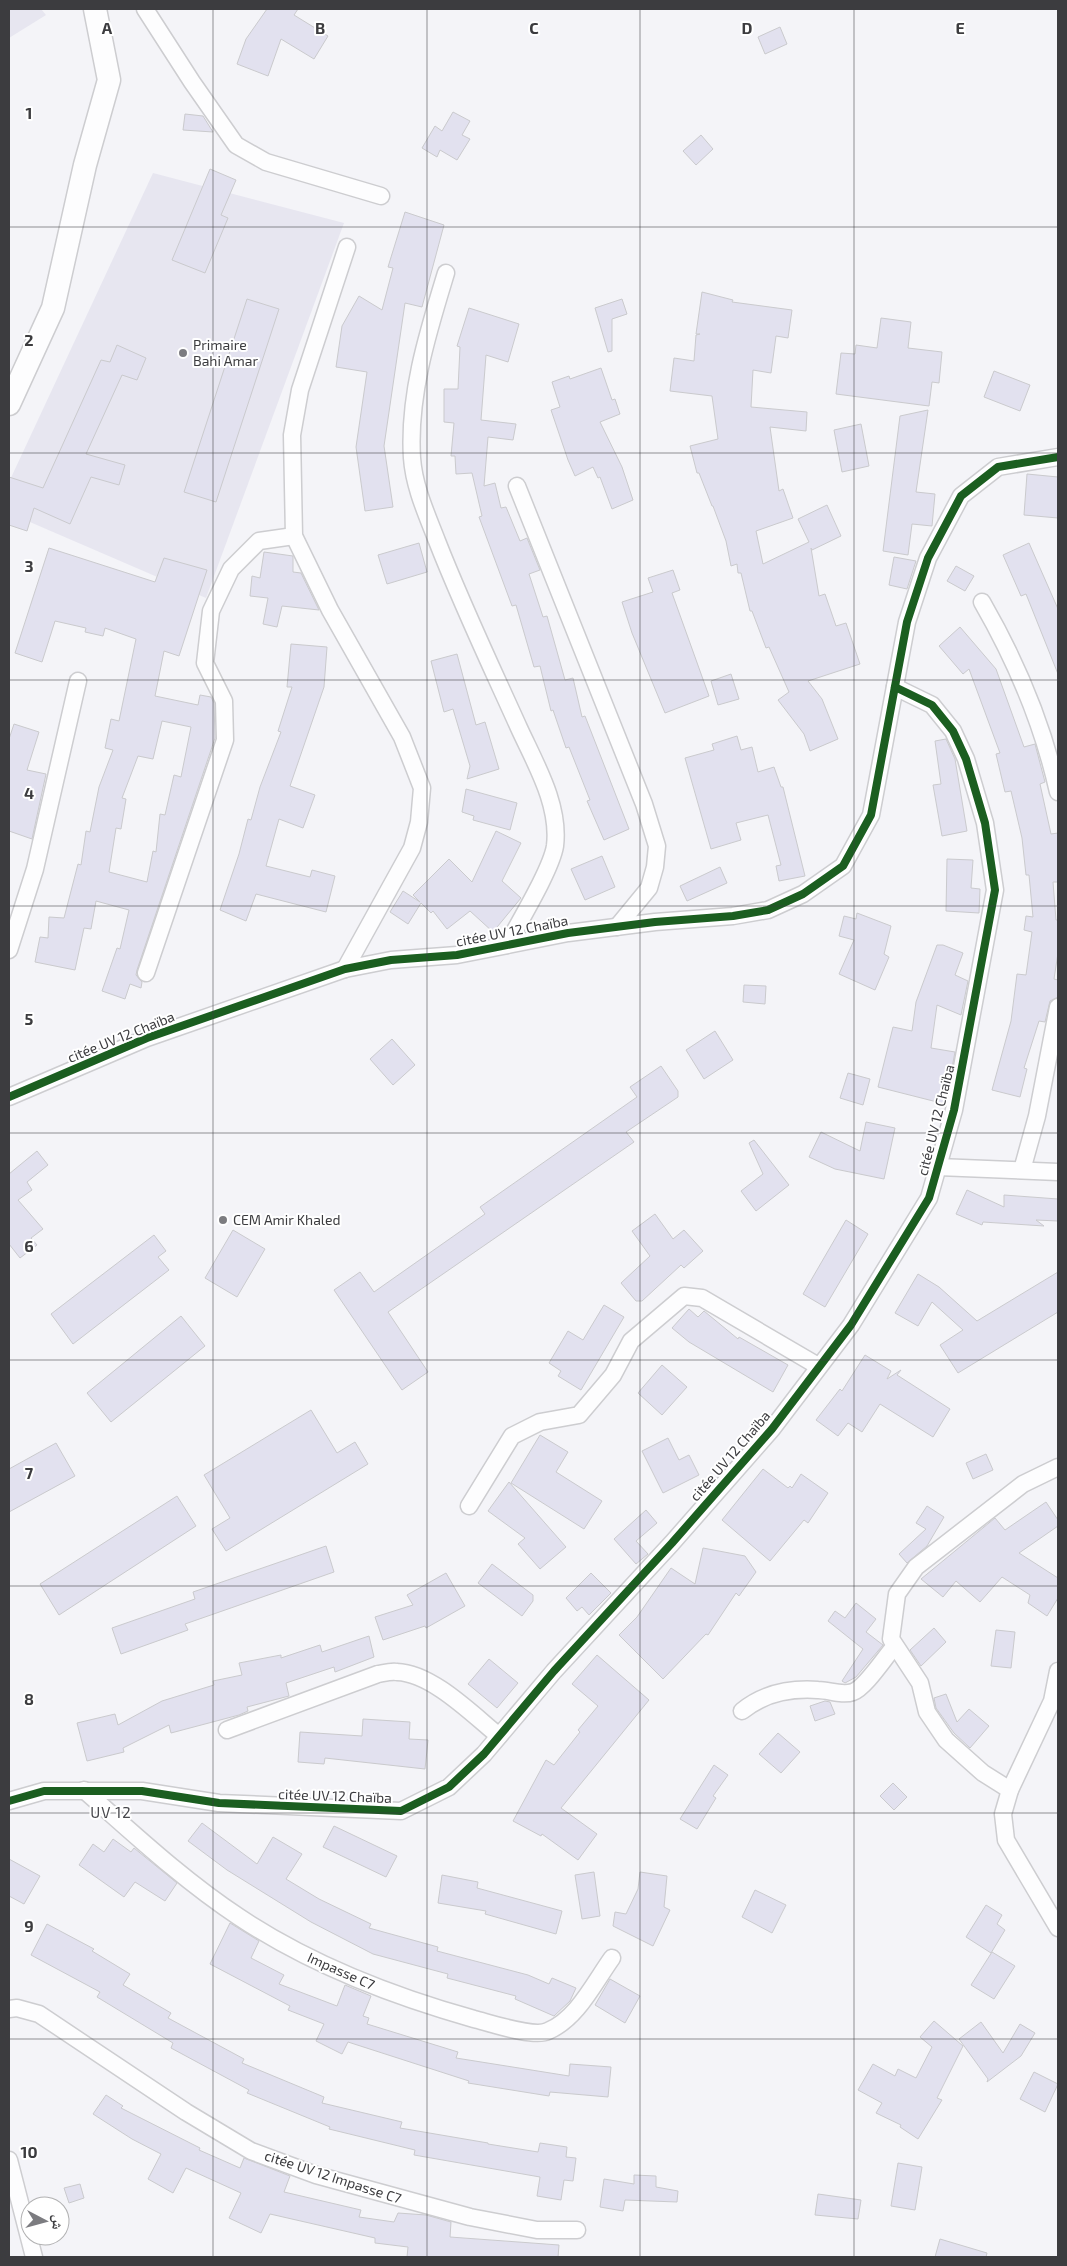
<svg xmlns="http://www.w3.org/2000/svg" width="1067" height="2266" viewBox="0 0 1067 2266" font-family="'Exo 2','Noto Naskh Arabic',sans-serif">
<rect width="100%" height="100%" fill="#f4f4f8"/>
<g fill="#e7e6f0">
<path d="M9 9H41L46 15 9 38Z"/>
<path d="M153 173 344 223 206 598 9 513V482Z"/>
</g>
<g fill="#e2e1ef" stroke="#cacacd" fill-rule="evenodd">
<path d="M267 9H298L294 15 328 36 314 59 281 39 268 76 237 64 246 39Z"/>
<path d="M780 27 787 44 765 54 758 37Z"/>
<path d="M453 112 470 121 462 135 470 139 457 160 440 150 437 157 422 148 435 126 442 131Z"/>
<path d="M185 114 203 116 213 132 183 130Z"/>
<path d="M701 135 713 149 696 165 683 151Z"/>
<path d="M210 169 236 180 221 215 228 218 205 273 172 260Z"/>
<path d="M405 212 444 225 422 307 405 303 384 446 393 507 365 511 356 447 367 372 336 367 342 326 359 296 382 310 393 268 388 267Z"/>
<path d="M702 292 733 300 732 302 792 310 788 338 776 336 771 373 753 370 751 407 807 412 806 431 770 427 779 491 783 489 793 518 756 531 763 564 809 542 798 519 827 505 841 536 812 550 811 548 819 596 825 594 836 626 846 623 860 664 808 681 822 699 838 739 810 751 804 734 778 700 789 692 769 647 766 648 752 611H750L741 573H738L737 564 731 566 726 541 713 506H712L699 473H697L690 446 718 439 712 396 670 391 674 358 694 361 696 335 700 334H696Z"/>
<path d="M247 299 279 309 216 502 184 492Z"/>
<path d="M622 299 627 314 612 319V351L608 352 595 308Z"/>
<path d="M469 308 519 324 508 362 486 355 481 420 516 424 513 440 488 437 484 486 495 483 501 508 506 507 520 541 527 538 540 570 529 574 543 617 547 616 565 680 573 678 582 717 585 716 629 829 604 840 587 801 590 800 569 747 566 748 553 710 551 711 540 666 534 667 516 605 512 606 479 517 482 516 472 473 456 474 455 456H451L454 423 444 422V389H458L460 347 457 346Z"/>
<path d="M881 318 911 322 908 348 942 352 939 383 932 382 929 406 836 394 841 353 855 354 856 345 877 348Z"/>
<path d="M117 345 146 358 137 380 122 375 86 454 125 465 119 485 91 477 70 524 34 508 27 531 9 525V477L43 488 101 360 110 362Z"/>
<path d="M601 368 612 400 615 399 620 414 600 422 622 467 633 500 612 509 600 477 598 478 593 467 575 476 568 460 551 410 560 407 552 382 569 376 570 379Z"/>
<path d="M994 371 1030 385 1020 411 984 397Z"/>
<path d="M928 410 916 492 935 494 932 526 912 524 908 555 883 551 900 416Z"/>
<path d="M861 424 869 466 842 472 834 430Z"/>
<path d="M1027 474 1058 477V518L1024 515Z"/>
<path d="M419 543 427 572 387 584 378 555Z"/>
<path d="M1029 543 1058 609V674L1026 594 1021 596 1003 555Z"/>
<path d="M49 548 155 582 164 558 207 570 179 656 164 651 155 696 198 705 200 695 211 697 214 703 215 738 137 970 136 975 142 982 141 988 130 984 125 999 102 991 117 948 120 949 129 910 96 901 91 929 84 928 75 970 35 962 40 937 48 938 49 917 64 918 78 864 81 865 86 831 90 832 99 787 113 750 105 748 111 719 119 721 136 639 105 628 103 636 85 632 86 628 55 621 42 662 15 653ZM162 721 191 727 181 777 174 775 165 815 160 814 156 852 153 851 147 882 109 872 116 828 121 829 126 799 122 798 138 756 153 759Z"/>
<path d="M264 552 293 556V572L301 573 319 610 282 606 277 627 263 624 268 598 250 596 252 576 260 578Z"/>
<path d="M894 557 916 561 907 589 889 585Z"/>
<path d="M956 566 974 576 965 591 947 581Z"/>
<path d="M673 570 680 590 672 593 709 696 665 713 632 633 622 602 653 592 648 578Z"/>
<path d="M960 627 996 669 1024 747 1035 744 1045 782 1040 784 1051 834 1058 833V882H1053L1056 920H1058V953L1054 979 1058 980V997L1050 1001 1045 1022 1039 1021 1024 1068 1027 1069 1020 1097 992 1090 1011 1021 1017 974 1026 975 1032 932 1024 930 1026 916 1033 917 1029 875H1026L1022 838 1011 791 1005 792 996 754 1000 753 969 669 963 674 939 646Z"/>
<path d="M291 644 327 647 324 687 290 786 315 795 303 828 279 819 266 866 310 877 312 870 335 876 326 912 256 894 246 921 220 910 239 854 248 819 251 820 260 787 281 732 278 731 292 687H287Z"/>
<path d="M457 654 476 725 485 722 499 769 467 779 470 766 453 709 444 712 431 661Z"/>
<path d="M731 674 739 699 718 705 711 681Z"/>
<path d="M14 724 39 732 27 770 46 774 32 839 9 831V739Z"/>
<path d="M737 736 741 750 752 747 758 772 774 767 781 787H783L805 876 779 881 776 866 781 865 768 815 736 823 741 840 711 849 685 758 714 750 712 744Z"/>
<path d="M946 739 955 759 967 831 942 836 933 785 941 784 935 741Z"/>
<path d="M466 789 517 803 510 830 473 820 474 816 462 812Z"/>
<path d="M496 831 521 843 502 881 521 898 493 932 470 911 447 929 433 911 431 913 421 903 408 924 390 912 403 891 420 902 413 895 449 859 472 882Z"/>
<path d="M602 856 615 887 585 900 571 869Z"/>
<path d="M947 859 973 860 971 888 980 889 979 913 946 911Z"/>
<path d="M720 867 727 883 687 901 680 886Z"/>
<path d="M857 913 891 926 884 954 889 957 875 990 839 974 854 940 839 936 844 916 856 919Z"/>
<path d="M937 945H943L963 953 955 975 968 981 961 1015 937 1005 931 1048 955 1052 945 1104 878 1087 893 1027 912 1031 916 1002Z"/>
<path d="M744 985 766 986 765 1004 743 1002Z"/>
<path d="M715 1031 733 1060 704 1079 686 1050Z"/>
<path d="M392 1039 415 1065 393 1085 370 1059Z"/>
<path d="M661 1066 678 1091V1097L626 1132 634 1142 388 1312 428 1372 402 1390 334 1290 360 1272 374 1292 485 1214 480 1207 637 1097 630 1087Z"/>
<path d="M848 1073 870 1079 863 1105 840 1098Z"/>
<path d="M866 1122 895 1128 884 1179 835 1169 809 1157 821 1132 860 1151Z"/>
<path d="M754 1140 789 1185 756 1211 741 1191 763 1174 749 1143Z"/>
<path d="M37 1151 48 1165 27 1182 32 1190 18 1200 43 1229 31 1238 37 1245 20 1258 9 1244V1174Z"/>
<path d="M967 1190 1004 1207V1195L1058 1199V1221L1036 1220 1044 1226 983 1222 982 1225 956 1214Z"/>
<path d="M655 1214 673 1239 684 1230 703 1251 684 1268 681 1265 642 1301H636L621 1283 650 1256 632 1231Z"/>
<path d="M846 1220 868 1234 825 1307 803 1294Z"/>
<path d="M233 1230 265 1249 237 1297 205 1278Z"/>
<path d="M154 1235 166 1251 158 1257 169 1270 73 1344 51 1314Z"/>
<path d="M1058 1272V1312L958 1373 940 1345 963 1330 932 1302 918 1326 895 1313 918 1274 939 1287 977 1321Z"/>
<path d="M604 1305 624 1317 581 1390 558 1376 561 1371 549 1363 568 1331 583 1340Z"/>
<path d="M689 1309 698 1317 704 1311 738 1339 739 1337 788 1365 773 1392 689 1342 672 1328Z"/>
<path d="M181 1316 205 1346 111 1422 87 1393Z"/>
<path d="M865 1355 891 1371 887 1379 901 1370 897 1375 950 1409 933 1437 880 1404 862 1432 848 1423 838 1436 816 1420 840 1389 842 1391Z"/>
<path d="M662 1365 687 1387 662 1415 638 1393Z"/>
<path d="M311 1410 337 1453 355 1442 368 1464 226 1551 212 1529 230 1518 204 1475Z"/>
<path d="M540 1435 568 1452 556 1472 602 1501 584 1529 511 1483Z"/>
<path d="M668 1438 679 1460 689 1455 699 1475 663 1493 642 1451Z"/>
<path d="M56 1443 75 1476 9 1512V1469Z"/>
<path d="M986 1454 993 1470 973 1479 966 1463Z"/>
<path d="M763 1469 788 1488 790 1486 792 1488 801 1474 828 1493 808 1523 804 1520 770 1561 722 1520Z"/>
<path d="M509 1482 566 1547 540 1569 518 1544 525 1538 488 1511Z"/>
<path d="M177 1496 196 1526 59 1615 40 1584Z"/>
<path d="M1046 1502 1058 1520V1526L1019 1553 1058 1578V1598L1047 1616 1028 1603 1030 1595 1002 1577 980 1602 956 1581 943 1597 921 1579 995 1518 1005 1530Z"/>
<path d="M927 1506 944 1517 927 1546 907 1563 899 1554 926 1529 916 1523Z"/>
<path d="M646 1510 657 1523 636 1541 648 1554 636 1564 614 1539Z"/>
<path d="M326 1546 334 1572 185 1624 188 1630 121 1654 112 1628 195 1599 193 1592Z"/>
<path d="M703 1548 745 1556 756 1572 739 1596 736 1593 708 1635 706 1634 663 1679 619 1635 637 1617 671 1568 695 1584Z"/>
<path d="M492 1564 533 1595V1601L522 1616 478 1583Z"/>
<path d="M446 1573 465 1606 426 1628 425 1626 383 1640 375 1617 413 1605 407 1595Z"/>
<path d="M591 1573 611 1593 589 1615 582 1607 577 1611 566 1598Z"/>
<path d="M856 1603 876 1619 866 1632 883 1645 856 1677 845 1683 842 1681 863 1649 828 1621 835 1611 845 1618Z"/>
<path d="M934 1628 946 1642 921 1666 910 1650Z"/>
<path d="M996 1630 1015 1632 1011 1668 991 1666Z"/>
<path d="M369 1636 374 1657 335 1672 334 1667 286 1683 289 1696 247 1707 248 1711 239 1715 171 1733 169 1725 123 1748 124 1752 87 1761 77 1723 115 1714 118 1725 162 1701 214 1685 213 1681 242 1675 239 1663 281 1655V1658L320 1645 322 1652Z"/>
<path d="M597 1655 649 1700 561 1808 597 1834 578 1860 542 1834 541 1836 513 1821 546 1760 554 1765 580 1732 578 1730 598 1706 572 1684Z"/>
<path d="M489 1659 518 1683 497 1708 468 1684Z"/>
<path d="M946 1694 957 1722 969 1709 989 1726 970 1748 954 1733 936 1708 934 1698Z"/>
<path d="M825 1701 830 1702 835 1714 815 1721 810 1706Z"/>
<path d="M363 1719 410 1722 409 1739 428 1740 425 1769 325 1758 324 1764 298 1762 300 1732 362 1736Z"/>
<path d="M778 1733 800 1752 781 1773 759 1754Z"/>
<path d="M714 1765 728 1775 713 1796 716 1798 697 1829 680 1819Z"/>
<path d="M893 1783 907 1797 894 1810 880 1796Z"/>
<path d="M202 1823 257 1864 273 1837 302 1854 286 1879 319 1899 371 1924 369 1928 438 1947 437 1951 528 1975 549 1984 552 1978 576 1988 570 2001 554 2016 515 1999 516 1996 447 1978 448 1974 373 1954 311 1922 227 1870 188 1841Z"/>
<path d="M334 1826 397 1856 386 1877 323 1847Z"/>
<path d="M113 1839 131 1852 134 1848 177 1883 165 1901 135 1882 124 1897 79 1865 93 1844 104 1852Z"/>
<path d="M9 1859 40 1876 24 1904 9 1896Z"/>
<path d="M594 1872 600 1916 582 1919 575 1875Z"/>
<path d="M640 1872 667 1876 664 1907 670 1910 653 1946 613 1926 615 1912 626 1914 638 1889Z"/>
<path d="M442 1875 478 1882 477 1888 562 1911 556 1934 485 1914 486 1911 438 1903Z"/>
<path d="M755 1890 786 1905 772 1933 742 1917Z"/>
<path d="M986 1905 1002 1915 997 1924 1005 1930 991 1953 966 1937Z"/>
<path d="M230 1923 259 1941 251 1958 284 1975 279 1984 337 2006 345 1985 371 1996 363 2016 369 2018 367 2024 458 2052 456 2058 569 2076 570 2064 611 2067 608 2097 550 2092 549 2096 468 2083 469 2081 348 2042 342 2054 316 2041 324 2024 288 2010 290 2006 210 1964Z"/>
<path d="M47 1924 94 1949 92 1951 130 1974 123 1985 171 2013 168 2018 244 2059 242 2063 324 2097 322 2103 402 2122 400 2128 488 2143V2144L538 2152 540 2143 567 2147 566 2157 576 2158 573 2181 564 2180 561 2200 537 2196 540 2177 414 2155 415 2150 329 2129 330 2127 247 2093 249 2090 171 2048 173 2043 97 1997 100 1992 31 1955Z"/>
<path d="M992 1952 1015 1966 994 1999 971 1985Z"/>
<path d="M610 1979 640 1996 625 2023 595 2005Z"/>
<path d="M934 2021 963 2046 937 2098 942 2100 918 2139 900 2127 901 2125 876 2113 882 2103 858 2090 873 2064 895 2076 898 2069 916 2078 932 2047 920 2037Z"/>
<path d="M981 2022 1003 2053 1020 2024 1035 2033 1021 2056 987 2082 988 2079 959 2039Z"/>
<path d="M1034 2072 1058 2084 1045 2112 1020 2099Z"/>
<path d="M106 2095 123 2106 121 2108 200 2148 199 2150 240 2168 244 2158 290 2176 284 2192 361 2210 359 2217 394 2222 398 2213 426 2215 451 2222 450 2237 559 2245 558 2257H407L408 2247 375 2243V2238L270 2214 261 2233 229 2218 241 2193 186 2168 173 2193 148 2179 161 2154 132 2139 93 2114Z"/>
<path d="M898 2163 922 2167 915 2210 891 2206Z"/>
<path d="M634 2175 656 2176V2187L678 2191 677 2202 625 2200 623 2211 600 2207 604 2179 634 2184Z"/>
<path d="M80 2184 84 2198 69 2203 64 2188Z"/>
<path d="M818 2194 861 2200 858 2219 815 2215Z"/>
<path d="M940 2239 987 2253 986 2257H935Z"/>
</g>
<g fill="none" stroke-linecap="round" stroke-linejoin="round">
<defs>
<g id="street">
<path d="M145 9 192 82 236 145 266 162 381 196"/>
<path d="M446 273C428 332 408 395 412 458 414 487 427 515 437 541 462 605 491 666 519 728 536 765 560 805 555 846 551 870 519 922 507 945"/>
<path d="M517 486 644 804 657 846 655 867 649 888 617 927"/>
<path d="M982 602C1016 661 1043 725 1058 792"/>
<path d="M9 950 35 869 78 681"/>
<path d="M345 969 412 848 419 822 422 788 402 737 330 610 294 536 292 435 300 390 347 247"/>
<path d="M146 973 225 740 224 701 205 663 211 611 231 569 259 541 294 536"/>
<path d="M9 1097 147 1038 345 969 391 960 457 955 568 933 655 922 733 916 768 910 803 894 843 866 871 815 907 622 928 558 961 496 998 467 1058 457"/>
<path d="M938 1167 1058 1172"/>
<path d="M1022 1170 1037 1116 1058 1007"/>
<path d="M469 1506 512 1436 540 1422 579 1415 613 1375 631 1341 684 1296 702 1298 818 1366"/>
<path d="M1058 1671 1052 1701 1010 1790 1003 1814 1006 1840 1058 1928"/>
<path d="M742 1711C764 1693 790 1688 818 1690 829 1690 842 1696 853 1692 865 1688 885 1657 894 1647"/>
<path d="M227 1730 378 1674C384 1673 391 1671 397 1672 432 1673 473 1715 499 1736"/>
<path d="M84 1790C134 1834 183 1880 239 1917 311 1965 392 1996 474 2019 490 2023 534 2038 548 2031 577 2019 594 1983 612 1958"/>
<path d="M1010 1790 983 1773 946 1740 927 1712 920 1683 891 1639 897 1594 916 1567 1023 1484 1058 1467"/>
<path d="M9 1801 44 1791H142L219 1803 401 1811 449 1787 484 1754 554 1671 672 1543 772 1429 851 1325 929 1198 954 1110 995 890 985 823 966 759 953 731 932 705 895 687"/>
<path d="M9 2009 17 2008 39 2014 186 2112 251 2151 316 2175 470 2217 537 2230H577"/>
<path d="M9 2160 34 2257"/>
</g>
<path id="secondary" d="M9 404 53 308 85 165 109 80 95 9"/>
</defs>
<use href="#street" stroke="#cdcdd0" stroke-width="19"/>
<use href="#secondary" stroke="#cdcdd0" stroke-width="25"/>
<use href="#street" stroke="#fdfdfe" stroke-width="16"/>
<use href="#secondary" stroke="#fdfdfe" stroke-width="22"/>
<defs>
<g id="cycleway">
<path d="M9 1097 147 1038 345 969 391 960 457 955 568 933 655 922 733 916 768 910 803 894 843 866 871 815 907 622 928 558 961 496 998 467 1058 457"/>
<path d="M9 1801 44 1791H142L219 1803 401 1811 449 1787 484 1754 554 1671 672 1543 772 1429 851 1325 929 1198 954 1110 995 890 985 823 966 759 953 731 932 705 895 687"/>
</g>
</defs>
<use href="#cycleway" stroke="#fff" stroke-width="11"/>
<use href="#cycleway" stroke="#1b5e20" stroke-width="8"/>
</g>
<path fill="none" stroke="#3c3c3f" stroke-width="1" stroke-opacity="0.55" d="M213 9V2257M427 9V2257M640 9V2257M854 9V2257M9 227H1058M9 453H1058M9 680H1058M9 906H1058M9 1133H1058M9 1360H1058M9 1586H1058M9 1813H1058M9 2039H1058"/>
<g fill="#7c7c80" stroke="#fff" stroke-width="2">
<circle cx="183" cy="353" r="5"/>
<circle cx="223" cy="1220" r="5"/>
</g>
<g text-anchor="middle" stroke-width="4" stroke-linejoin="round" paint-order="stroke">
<g font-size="14" fill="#3c3c3f" stroke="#fff" text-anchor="start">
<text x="193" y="350">Primaire<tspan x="193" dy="16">Bahi Amar</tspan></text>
<text x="233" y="1225">CEM Amir Khaled</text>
</g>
<g font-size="14" fill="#3c3c3f" stroke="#fff">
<text transform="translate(512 931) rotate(-11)" y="5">citée UV 12 Chaïba</text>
<text transform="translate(121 1037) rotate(-22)" y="5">citée UV 12 Chaïba</text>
<text transform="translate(936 1120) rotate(-76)" y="5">citée UV 12 Chaïba</text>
<text transform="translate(730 1456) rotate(-49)" y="5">citée UV 12 Chaïba</text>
<text transform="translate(335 1796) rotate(2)" y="5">citée UV 12 Chaïba</text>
<text transform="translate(341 1971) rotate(24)" y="5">Impasse C7</text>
<text transform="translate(333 2177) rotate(18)" y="5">citée UV 12 Impasse C7</text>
</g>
<g font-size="15" letter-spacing="1" fill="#46464b" stroke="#fff">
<text x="111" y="1818">UV 12</text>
</g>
</g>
<g font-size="16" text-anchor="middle" font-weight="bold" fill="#3c3c3f" stroke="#fff" stroke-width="4" stroke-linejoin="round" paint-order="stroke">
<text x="107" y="34">A</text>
<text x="320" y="34">B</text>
<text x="534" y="34">C</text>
<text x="747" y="34">D</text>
<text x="960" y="34">E</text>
<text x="29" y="119">1</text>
<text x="29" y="346">2</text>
<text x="29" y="572">3</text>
<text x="29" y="799">4</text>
<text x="29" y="1025">5</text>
<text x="29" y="1252">6</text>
<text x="29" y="1479">7</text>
<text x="29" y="1705">8</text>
<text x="29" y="1932">9</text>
<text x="29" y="2158">10</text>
</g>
<rect width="1067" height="2266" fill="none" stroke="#3c3c3f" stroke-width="20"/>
<g transform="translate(45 2221) rotate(96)"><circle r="24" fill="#ffffff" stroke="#b1b1b2"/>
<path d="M0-4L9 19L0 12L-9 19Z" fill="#7c7c80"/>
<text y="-8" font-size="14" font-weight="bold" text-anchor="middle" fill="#3c3c3f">ش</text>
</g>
</svg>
